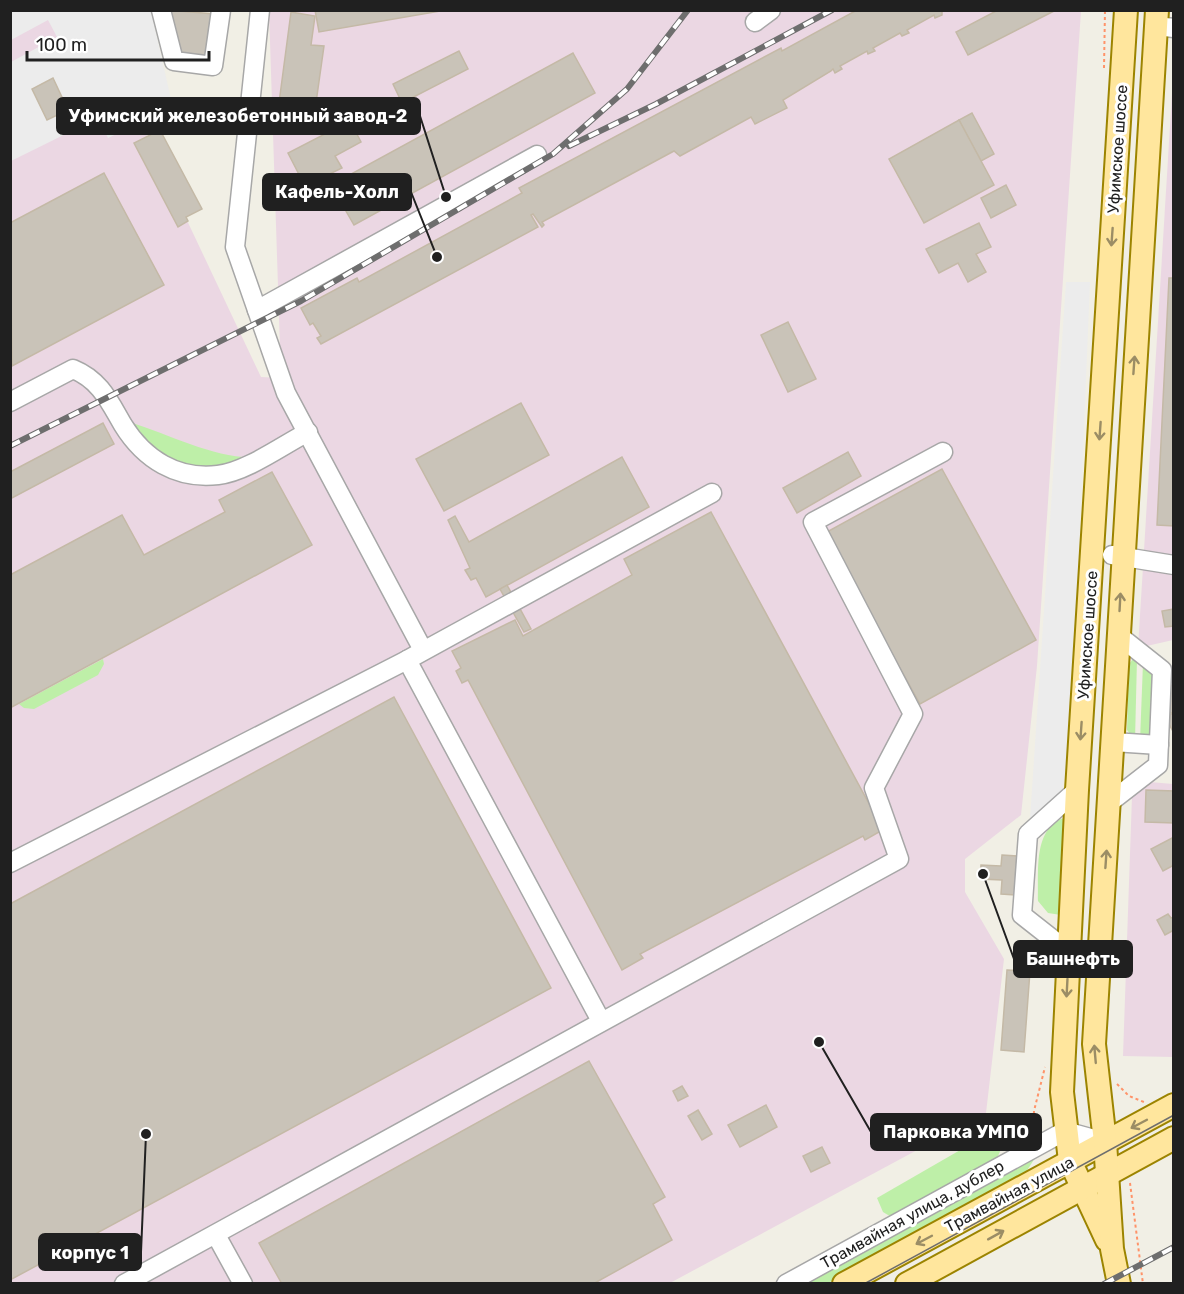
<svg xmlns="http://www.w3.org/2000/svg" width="1184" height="1294" viewBox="0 0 1184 1294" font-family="Rubik,sans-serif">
<rect width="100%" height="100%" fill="#f1efe5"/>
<g fill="#ebd7e3">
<path d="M10 11H88L261 377 281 378 269 11H1081L1037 666 1021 815 965 859V892L1004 959 986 1113 670 1283H11Z"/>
<path d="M1173 77V640L1138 648Z"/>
<path d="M1150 782 1173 784V1057L1123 1056 1132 796Z"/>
</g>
<g fill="#beefa8">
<path d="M123 420C161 431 205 454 243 457L225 468 164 465Z"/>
<path d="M103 659 104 664 98 675 34 709 24 708 19 704Z"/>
<path d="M1133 659H1137L1135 740 1127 730 1129 664Z"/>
<path d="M1143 663 1156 673 1154 729 1150 736 1140 741Z"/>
<path d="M1067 817 1061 915 1048 913 1038 901C1039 872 1032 826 1067 817Z"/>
<path d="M1029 1113 1028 1143 1005 1156 1023 1115Z"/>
<path d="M1014 1119 995 1163 893 1218 883 1212 877 1198Z"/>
<path d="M1035 1158 1026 1172 993 1193 828 1283 802 1284Z"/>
</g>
<g fill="#ececec">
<path d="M11 11H151L173 108 108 138 98 118 11 161V62L57 37 48 20 11 40Z"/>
<path d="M1066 282H1090L1071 744 1062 789 1048 807 1030 819Z"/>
</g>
<g fill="#c9c3b8" stroke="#c4b9a6" stroke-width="1.5">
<path d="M166 10 215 14 209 60 179 56Z"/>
<path d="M315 10H446L319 32Z"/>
<path d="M857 10H942V15L935 18 934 15 907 30 909 33 902 36 900 33 873 48 875 51 868 54 867 51 840 66 842 69 835 73 833 69 831 71 783 100 787 108 755 124 751 117 680 156 674 151 542 222 544 225 542 227 533 214 531 215 538 227 321 344 317 338 321 336 313 323 310 325 301 308 357 278 359 282 522 193 519 188 781 48 782 51Z"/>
<path d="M998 10H1056L968 55 956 32Z"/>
<path d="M291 12 315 16 311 45 324 46 314 117 301 116V121L277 118Z"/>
<path d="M459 51 468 69 402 103 393 84Z"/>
<path d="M573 53 595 93 354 225 331 185Z"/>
<path d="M53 78 68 110 47 120 32 89Z"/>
<path d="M972 113 994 154 981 161 959 120Z"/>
<path d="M959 120 994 185 924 223 889 159Z"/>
<path d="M350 121 361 142 335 156 342 168 305 186 288 153Z"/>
<path d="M160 130 202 209 186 217 188 221 178 227 134 143Z"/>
<path d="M104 173 164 285 12 366 10 223Z"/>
<path d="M1006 185 1016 205 991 218 981 198Z"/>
<path d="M979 223 991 247 976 254 986 272 968 282 958 263 939 273 926 249Z"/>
<path d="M1169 278H1174V526L1157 525Z"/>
<path d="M788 322 816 379 788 392 761 335Z"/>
<path d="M521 403 549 455 444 511 416 459Z"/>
<path d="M103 423 114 444 10 499V472Z"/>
<path d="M848 452 861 476 797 513 783 488Z"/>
<path d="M622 457 649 507 486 597 476 578 471 580 465 570 470 568 448 520 455 516 469 542Z"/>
<path d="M942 469 1036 640 920 704 825 533Z"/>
<path d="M272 472 312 545 10 708V575L122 515 144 555 225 512 219 500Z"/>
<path d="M711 512 873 811 886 828 865 840 863 836 640 954 643 958 622 970 468 680 462 683 456 671 461 668 452 651 515 620 523 636 632 575 624 559Z"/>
<path d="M507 585 531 629 524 632 500 589Z"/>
<path d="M1174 609V626L1165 627 1162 611Z"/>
<path d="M1174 683V714L1167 711 1169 688Z"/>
<path d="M394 697 551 988 10 1280V904Z"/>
<path d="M1170 714H1174V733L1169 724Z"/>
<path d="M1146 790 1174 791V823L1145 822Z"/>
<path d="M1174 837V865L1163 871 1151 849Z"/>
<path d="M1002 855 1017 856 1015 895 1001 894 1002 880 980 879 981 865 1001 866Z"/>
<path d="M1168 914 1171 918 1174 917V930L1165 935 1157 920Z"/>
<path d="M1007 970 1030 971 1024 1052 1001 1050Z"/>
<path d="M589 1061 665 1197 653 1204 672 1240 593 1284H282L259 1243Z"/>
<path d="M682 1086 688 1096 678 1101 673 1091Z"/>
<path d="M766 1105 777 1127 740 1147 728 1125Z"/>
<path d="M698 1110 712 1134 702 1140 688 1116Z"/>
<path d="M822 1147 830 1163 811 1172 803 1156Z"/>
</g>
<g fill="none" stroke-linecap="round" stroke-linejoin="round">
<defs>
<g id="minor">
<path d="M161 10 174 61 213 66 221 10"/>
<path d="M260 10 235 247 286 393 423 650"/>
<path d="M755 22 771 10"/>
<path d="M1156 26 1174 28"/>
<path d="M257 310 537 155"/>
<path d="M10 402 73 369C100 380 109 401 123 425 144 459 177 480 218 475 246 472 283 445 308 432"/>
<path d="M1112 555 1174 565"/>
<path d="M407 660 601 1021"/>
<path d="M1113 742 1159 745"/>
<path d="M1109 803 1158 765 1162 670 1118 635"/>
<path d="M10 863 407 660 712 493"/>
<path d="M1069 952 1022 915 1028 834 1077 790"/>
<path d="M216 1235 243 1284"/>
<path d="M124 1284 899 859 874 788 913 714 813 522 943 452"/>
<path d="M786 1284 1065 1131 1105 1142"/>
</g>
<g id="major">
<path d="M1107 1240 1070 1161 1062 1092 1077 790 1126 10"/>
<path d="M844 1284 1174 1105"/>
<path d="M907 1284 1174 1138"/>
<path d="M1119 1284 1112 1249 1105 1142 1094 1044 1157 10"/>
</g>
</defs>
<use href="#minor" stroke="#a7a7a7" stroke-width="21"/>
<use href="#major" stroke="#9c8400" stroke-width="26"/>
<g stroke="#ff9369" stroke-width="2" stroke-dasharray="3 3" stroke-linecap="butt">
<path d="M1104 68 1105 10"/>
<path d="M1117 1084 1129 1096 1144 1102"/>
<path d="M1033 1132 1034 1111 1045 1067"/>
<path d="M1130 1183 1143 1284"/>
</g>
<use href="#minor" stroke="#fff" stroke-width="18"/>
<use href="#major" stroke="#ffe69d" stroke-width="22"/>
<path stroke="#6e6e6e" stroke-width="1.5" d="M864 1284 1174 1115"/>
<defs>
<g id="rail">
<path d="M569 146 656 104 832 10"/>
<path d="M10 446 301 301 553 154 627 89 688 10"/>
<path d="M1104 1284 1174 1247"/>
</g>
</defs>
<use href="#rail" stroke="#6e6e6e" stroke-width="6"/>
<use href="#rail" stroke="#fff" stroke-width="4" stroke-dasharray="11" stroke-linecap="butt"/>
</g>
<defs><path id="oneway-shaft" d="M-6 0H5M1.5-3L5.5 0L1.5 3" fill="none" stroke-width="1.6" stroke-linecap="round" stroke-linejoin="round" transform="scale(1.5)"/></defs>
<g stroke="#9b8d65">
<use href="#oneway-shaft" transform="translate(1112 237) rotate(94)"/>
<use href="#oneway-shaft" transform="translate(1134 365) rotate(-86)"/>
<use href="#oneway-shaft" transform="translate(1100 431) rotate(94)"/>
<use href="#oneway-shaft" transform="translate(1120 602) rotate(-87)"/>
<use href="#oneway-shaft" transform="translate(1081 731) rotate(94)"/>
<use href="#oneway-shaft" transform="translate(1106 859) rotate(-86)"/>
<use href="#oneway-shaft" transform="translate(1067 988) rotate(93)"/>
<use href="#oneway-shaft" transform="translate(1095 1054) rotate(-95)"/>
<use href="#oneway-shaft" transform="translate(1139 1124) rotate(152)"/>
<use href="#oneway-shaft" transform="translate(996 1235) rotate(-29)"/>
<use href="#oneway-shaft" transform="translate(924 1240) rotate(152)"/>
</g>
<g text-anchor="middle" stroke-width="6" stroke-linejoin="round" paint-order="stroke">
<g font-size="16" fill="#202020" stroke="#fff">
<text transform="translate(1117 149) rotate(-86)" y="6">Уфимское шоссе</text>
<text transform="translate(1087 635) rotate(-86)" y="6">Уфимское шоссе</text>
<text transform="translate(1009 1194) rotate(-28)" y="6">Трамвайная улица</text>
<text transform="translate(912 1214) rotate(-29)" y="6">Трамвайная улица, дублер</text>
</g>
</g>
<path fill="none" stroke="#202020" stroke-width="2" d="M446 197L420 116M437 257L411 192M983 874L1014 959M819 1042L871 1132M146 1134L141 1252"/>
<g fill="#202020" stroke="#fff" stroke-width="2">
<circle cx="446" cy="197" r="6"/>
<circle cx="437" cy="257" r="6"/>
<circle cx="983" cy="874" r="6"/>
<circle cx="819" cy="1042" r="6"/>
<circle cx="146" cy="1134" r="6"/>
</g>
<g fill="#202020" stroke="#202020" stroke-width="2">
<rect x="57" y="98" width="363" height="36" rx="6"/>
<rect x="263" y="174" width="148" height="36" rx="6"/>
<rect x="1014" y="941" width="118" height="36" rx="6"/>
<rect x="871" y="1114" width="170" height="36" rx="6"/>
<rect x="39" y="1234" width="102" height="36" rx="6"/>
</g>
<g font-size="18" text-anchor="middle" font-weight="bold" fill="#fff">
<text x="238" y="122">Уфимский железобетонный завод-2</text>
<text x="337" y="198">Кафель-Холл</text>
<text x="1073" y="965">Башнефть</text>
<text x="956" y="1138">Парковка УМПО</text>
<text x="90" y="1259">корпус 1</text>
</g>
<rect width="1184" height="1294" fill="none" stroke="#202020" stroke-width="24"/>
<path d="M27 51v9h182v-9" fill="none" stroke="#202020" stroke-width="3"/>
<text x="36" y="51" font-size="18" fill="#202020" stroke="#ffffff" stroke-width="4.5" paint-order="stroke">100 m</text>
</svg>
